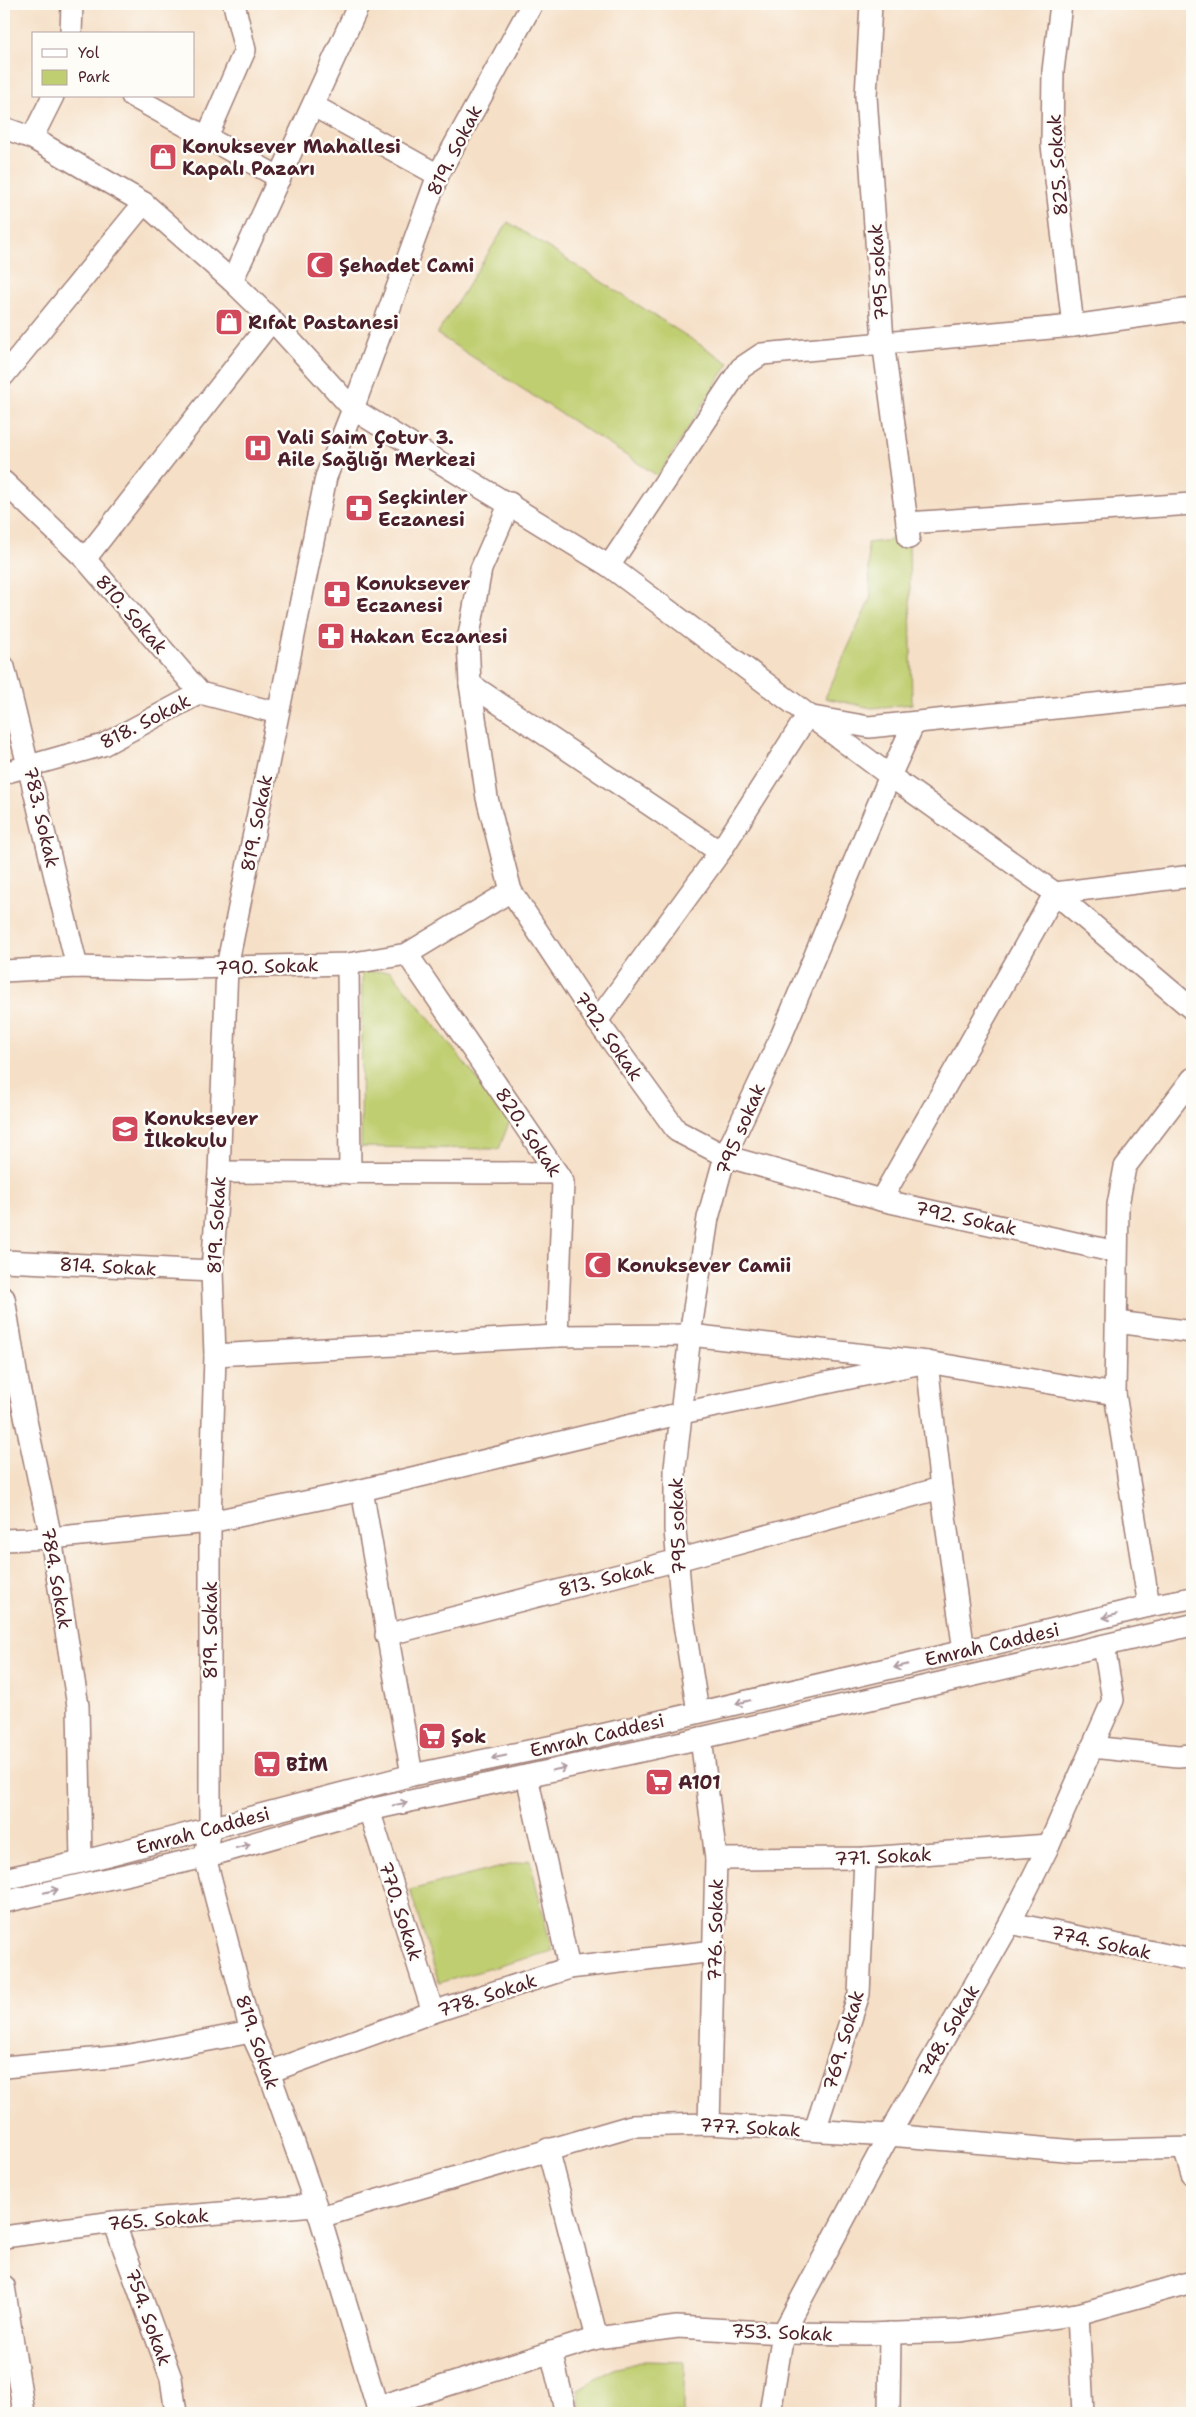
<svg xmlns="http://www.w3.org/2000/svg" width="1196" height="2417" viewBox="0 0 1196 2417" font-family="'Shantell Sans',sans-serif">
<rect width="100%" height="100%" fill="#fdfcf7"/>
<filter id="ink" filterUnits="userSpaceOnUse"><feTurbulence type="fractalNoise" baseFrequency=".02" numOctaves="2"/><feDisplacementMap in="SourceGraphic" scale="10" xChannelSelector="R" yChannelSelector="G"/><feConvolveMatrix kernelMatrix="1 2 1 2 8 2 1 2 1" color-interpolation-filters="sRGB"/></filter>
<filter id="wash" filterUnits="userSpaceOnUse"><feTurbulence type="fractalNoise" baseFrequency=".0096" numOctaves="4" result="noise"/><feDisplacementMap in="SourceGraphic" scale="20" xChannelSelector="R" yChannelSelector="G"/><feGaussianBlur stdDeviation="1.12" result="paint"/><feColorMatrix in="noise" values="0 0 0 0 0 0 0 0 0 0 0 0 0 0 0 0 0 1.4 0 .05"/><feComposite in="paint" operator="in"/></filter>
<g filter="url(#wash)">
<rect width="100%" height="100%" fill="#f5dfc6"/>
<g fill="#bfce70" stroke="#84764e">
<path d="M508 222 729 363 658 476 437 334Z"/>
<path d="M909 538 912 704 872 708 825 698 871 597 867 543Z"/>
<path d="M391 971 510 1120 499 1149 361 1147 362 972Z"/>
<path d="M530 1860 552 1951 439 1983 410 1890Z"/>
<path d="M644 2361 684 2362V2413H581L578 2389 614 2369Z"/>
</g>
</g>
<g filter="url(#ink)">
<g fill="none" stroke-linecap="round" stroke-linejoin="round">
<defs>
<g id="minor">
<path d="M871 4 866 96 883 341 909 538"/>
<path d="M1061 4 1053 71 1052 145 1073 326"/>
<path d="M71 34 72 4"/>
<path d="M132 96 280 178"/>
<path d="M314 106 438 175"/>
<path d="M4 128 32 138 144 203 232 281 272 320 353 409 609 566 890 776 1055 893 1192 1009"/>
<path d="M207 137 245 50 234 4"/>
<path d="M32 138 53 96"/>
<path d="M232 281 359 4"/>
<path d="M4 375 144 203"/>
<path d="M4 482 85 559 200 693 278 713"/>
<path d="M510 503 481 569 468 641 470 684 487 798 511 891 597 1021 677 1131 725 1156 881 1200 1116 1252"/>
<path d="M907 523 1192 504"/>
<path d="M85 559 272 320"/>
<path d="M609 566 741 368 762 354 1073 326 1192 309"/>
<path d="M4 667 77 967"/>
<path d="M470 684 720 852"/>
<path d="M4 773 103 745 200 693"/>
<path d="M407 954 563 1182 557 1336"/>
<path d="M348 964 350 1173"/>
<path d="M4 971 77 967 147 969 348 964 407 954 511 891"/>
<path d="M597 1021 720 852 807 716 869 727 1192 694"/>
<path d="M219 1172 557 1173"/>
<path d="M881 1200 1055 893 1192 876"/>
<path d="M4 1261 212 1271"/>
<path d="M4 1298 17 1378 51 1538 78 1706 81 1862"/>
<path d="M1117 1322 1192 1332"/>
<path d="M215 1355 557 1336 690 1335 927 1362 941 1488 964 1651"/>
<path d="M362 1490 412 1775"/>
<path d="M4 1540 51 1538 210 1522 362 1490 682 1413 927 1362 1115 1394"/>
<path d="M1149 1606 1115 1394 1118 1205 1125 1167 1192 1079"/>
<path d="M386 1635 678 1560 941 1488"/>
<path d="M698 1712 682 1611 675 1530V1468L690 1335 708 1218 725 1156 780 1039 890 776 914 723"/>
<path d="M701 1738 716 1859 709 2124"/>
<path d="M1092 1747 1178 1756 1192 1755"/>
<path d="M527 1776 569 1968"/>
<path d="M369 1810 433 2012"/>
<path d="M716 1859 865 1858 1049 1845"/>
<path d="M4 1879 81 1862 412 1775 558 1745 964 1651 1149 1606 1192 1598"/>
<path d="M4 1902 205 1857 369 1810 701 1738 1192 1625"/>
<path d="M1010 1923 1192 1960"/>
<path d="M4 2067 125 2056 251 2032"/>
<path d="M269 2072 433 2012 569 1968 714 1951"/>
<path d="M815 2130 859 1994 865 1858"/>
<path d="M548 2149 597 2338"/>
<path d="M1184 2149 1192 2174"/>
<path d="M320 2217 631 2126 709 2124 889 2135 1076 2151 1192 2148"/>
<path d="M114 2222 171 2378 176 2413"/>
<path d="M4 2237 114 2222 314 2205"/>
<path d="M4 2286 24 2413"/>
<path d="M1078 2314 1083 2413"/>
<path d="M551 2352 566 2413"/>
<path d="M377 2407 597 2338 677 2327 783 2333 866 2334 959 2331 1078 2314 1192 2282"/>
<path d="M379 2413 320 2217 269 2072 251 2032 205 1857 210 1827V1522L215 1355 212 1271 219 1172 227 967 326 477 353 409 438 175 532 4"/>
<path d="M770 2413 783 2333 889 2135 1010 1923 1049 1845 1113 1700 1104 1646"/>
<path d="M889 2413 890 2333"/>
</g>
</defs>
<use href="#minor" stroke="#a07f78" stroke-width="24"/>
<use href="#minor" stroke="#fff" stroke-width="21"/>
</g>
<defs><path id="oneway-shaft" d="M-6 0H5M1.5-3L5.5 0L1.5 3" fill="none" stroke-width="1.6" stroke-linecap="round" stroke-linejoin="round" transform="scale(1.25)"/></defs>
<g stroke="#ae9aa0">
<use href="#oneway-shaft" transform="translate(1110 1616) rotate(166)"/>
<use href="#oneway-shaft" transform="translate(901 1666) rotate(167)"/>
<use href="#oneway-shaft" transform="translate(743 1702) rotate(167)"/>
<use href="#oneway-shaft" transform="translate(499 1757) rotate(168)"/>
<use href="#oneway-shaft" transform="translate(559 1769) rotate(-12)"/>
<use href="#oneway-shaft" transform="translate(400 1804) rotate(-12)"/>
<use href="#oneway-shaft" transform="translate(243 1846) rotate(-16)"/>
<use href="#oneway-shaft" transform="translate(51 1891) rotate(-13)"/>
</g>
</g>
<defs>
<symbol id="shop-square" viewBox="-11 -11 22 22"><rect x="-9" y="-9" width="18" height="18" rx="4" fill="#d1495b" stroke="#fdfcf7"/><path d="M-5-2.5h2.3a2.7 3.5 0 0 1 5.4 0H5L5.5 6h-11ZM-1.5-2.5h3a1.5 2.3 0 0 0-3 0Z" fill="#fff"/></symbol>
<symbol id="mosque-square" viewBox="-11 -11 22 22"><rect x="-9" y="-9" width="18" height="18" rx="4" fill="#d1495b" stroke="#fdfcf7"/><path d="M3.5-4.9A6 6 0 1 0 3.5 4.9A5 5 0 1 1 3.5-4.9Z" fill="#fff"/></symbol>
<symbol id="hospital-square" viewBox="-11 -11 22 22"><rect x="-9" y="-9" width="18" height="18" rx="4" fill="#d1495b" stroke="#fdfcf7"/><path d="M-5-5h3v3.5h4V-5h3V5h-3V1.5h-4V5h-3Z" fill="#fff"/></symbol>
<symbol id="pharmacy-square" viewBox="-11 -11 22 22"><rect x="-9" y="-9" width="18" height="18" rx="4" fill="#d1495b" stroke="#fdfcf7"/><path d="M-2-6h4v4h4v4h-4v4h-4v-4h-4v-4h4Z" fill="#fff"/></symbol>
<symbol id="school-square" viewBox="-11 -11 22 22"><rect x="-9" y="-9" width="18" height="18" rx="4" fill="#d1495b" stroke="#fdfcf7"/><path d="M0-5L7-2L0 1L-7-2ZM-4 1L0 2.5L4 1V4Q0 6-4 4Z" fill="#fff"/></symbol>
<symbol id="supermarket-square" viewBox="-11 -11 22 22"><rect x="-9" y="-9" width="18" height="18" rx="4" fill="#d1495b" stroke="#fdfcf7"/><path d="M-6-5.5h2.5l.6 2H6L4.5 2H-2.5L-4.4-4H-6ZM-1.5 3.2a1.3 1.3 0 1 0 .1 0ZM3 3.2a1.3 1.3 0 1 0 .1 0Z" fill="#fff"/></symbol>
</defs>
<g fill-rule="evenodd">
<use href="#shop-square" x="147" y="141" width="32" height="32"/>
<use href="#mosque-square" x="304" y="249" width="32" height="32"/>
<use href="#shop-square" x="213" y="306" width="32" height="32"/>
<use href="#hospital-square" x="242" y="432" width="32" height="32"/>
<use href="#pharmacy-square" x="343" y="492" width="32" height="32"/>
<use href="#pharmacy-square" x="321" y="578" width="32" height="32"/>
<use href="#pharmacy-square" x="315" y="620" width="32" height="32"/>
<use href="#school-square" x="109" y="1113" width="32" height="32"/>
<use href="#mosque-square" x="582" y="1249" width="32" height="32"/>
<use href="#supermarket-square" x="416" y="1720" width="32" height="32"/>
<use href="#supermarket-square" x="251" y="1748" width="32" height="32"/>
<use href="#supermarket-square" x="643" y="1766" width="32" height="32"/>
</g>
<g text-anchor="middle" stroke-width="5" stroke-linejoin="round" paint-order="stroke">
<g font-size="19" font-weight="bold" fill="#4a1f2b" stroke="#fdfcf7" text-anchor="start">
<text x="182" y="153">Konuksever Mahallesi<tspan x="182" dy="22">Kapalı Pazarı</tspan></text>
<text x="339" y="272">Şehadet Cami</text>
<text x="248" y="329">Rıfat Pastanesi</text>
<text x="277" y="444">Vali Saim Çotur 3.<tspan x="277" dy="22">Aile Sağlığı Merkezi</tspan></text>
<text x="378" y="504">Seçkinler<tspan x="378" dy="22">Eczanesi</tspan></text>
<text x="356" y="590">Konuksever<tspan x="356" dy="22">Eczanesi</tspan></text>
<text x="350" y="643">Hakan Eczanesi</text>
<text x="144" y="1125">Konuksever<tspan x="144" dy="22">İlkokulu</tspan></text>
<text x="617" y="1272">Konuksever Camii</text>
<text x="451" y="1743">Şok</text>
<text x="286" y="1771">BİM</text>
<text x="678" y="1789">A101</text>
</g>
<g font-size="19" fill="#4a1f2b" stroke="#fdfcf7">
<text transform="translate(454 150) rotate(-63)" y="7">819. Sokak</text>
<text transform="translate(1057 165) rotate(-94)" y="7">825. Sokak</text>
<text transform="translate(878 272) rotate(-94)" y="7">795 sokak</text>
<text transform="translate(132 614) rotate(49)" y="7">810. Sokak</text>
<text transform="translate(145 721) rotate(-27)" y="7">818. Sokak</text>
<text transform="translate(42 817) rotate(77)" y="7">783. Sokak</text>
<text transform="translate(256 823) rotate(-79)" y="7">819. Sokak</text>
<text transform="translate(267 966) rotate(-2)" y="7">790. Sokak</text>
<text transform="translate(609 1036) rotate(55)" y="7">792. Sokak</text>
<text transform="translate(740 1129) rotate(-67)" y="7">795 sokak</text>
<text transform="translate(529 1132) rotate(56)" y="7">820. Sokak</text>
<text transform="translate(966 1218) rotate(12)" y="7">792. Sokak</text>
<text transform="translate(216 1225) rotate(-87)" y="7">819. Sokak</text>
<text transform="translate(108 1266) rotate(3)" y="7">814. Sokak</text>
<text transform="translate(677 1526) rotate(-92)" y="7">795 sokak</text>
<text transform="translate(57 1578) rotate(80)" y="7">784. Sokak</text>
<text transform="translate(606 1578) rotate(-14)" y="7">813. Sokak</text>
<text transform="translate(210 1630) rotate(-90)" y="7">819. Sokak</text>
<text transform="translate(992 1644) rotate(-13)" y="7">Emrah Caddesi</text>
<text transform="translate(597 1735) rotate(-13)" y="7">Emrah Caddesi</text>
<text transform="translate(203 1830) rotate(-15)" y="7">Emrah Caddesi</text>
<text transform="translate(883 1856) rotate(-3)" y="7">771. Sokak</text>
<text transform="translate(401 1911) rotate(72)" y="7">770. Sokak</text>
<text transform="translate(715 1930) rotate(-89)" y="7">776. Sokak</text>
<text transform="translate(1101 1942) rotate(12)" y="7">774. Sokak</text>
<text transform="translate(487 1995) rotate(-18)" y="7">778. Sokak</text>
<text transform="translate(948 2031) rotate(-60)" y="7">748. Sokak</text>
<text transform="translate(843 2040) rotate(-74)" y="7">769. Sokak</text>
<text transform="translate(258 2042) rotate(71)" y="7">819. Sokak</text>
<text transform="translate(750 2127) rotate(3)" y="7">777. Sokak</text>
<text transform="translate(158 2219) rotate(-5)" y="7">765. Sokak</text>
<text transform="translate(149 2317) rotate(70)" y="7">754. Sokak</text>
<text transform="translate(782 2332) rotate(2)" y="7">753. Sokak</text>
</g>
</g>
<rect width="1196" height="2417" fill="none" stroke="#fdfcf7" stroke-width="20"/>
<rect x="32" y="32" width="162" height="65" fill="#fdfcf7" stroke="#b5a4a5"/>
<rect x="42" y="49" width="25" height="8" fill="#ffffff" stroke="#b5a4a5"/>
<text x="78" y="58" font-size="15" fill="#4a1f2b">Yol</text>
<rect x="42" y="70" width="25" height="15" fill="#bfce70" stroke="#b5a4a5"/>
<text x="78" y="82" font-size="15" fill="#4a1f2b">Park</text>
</svg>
